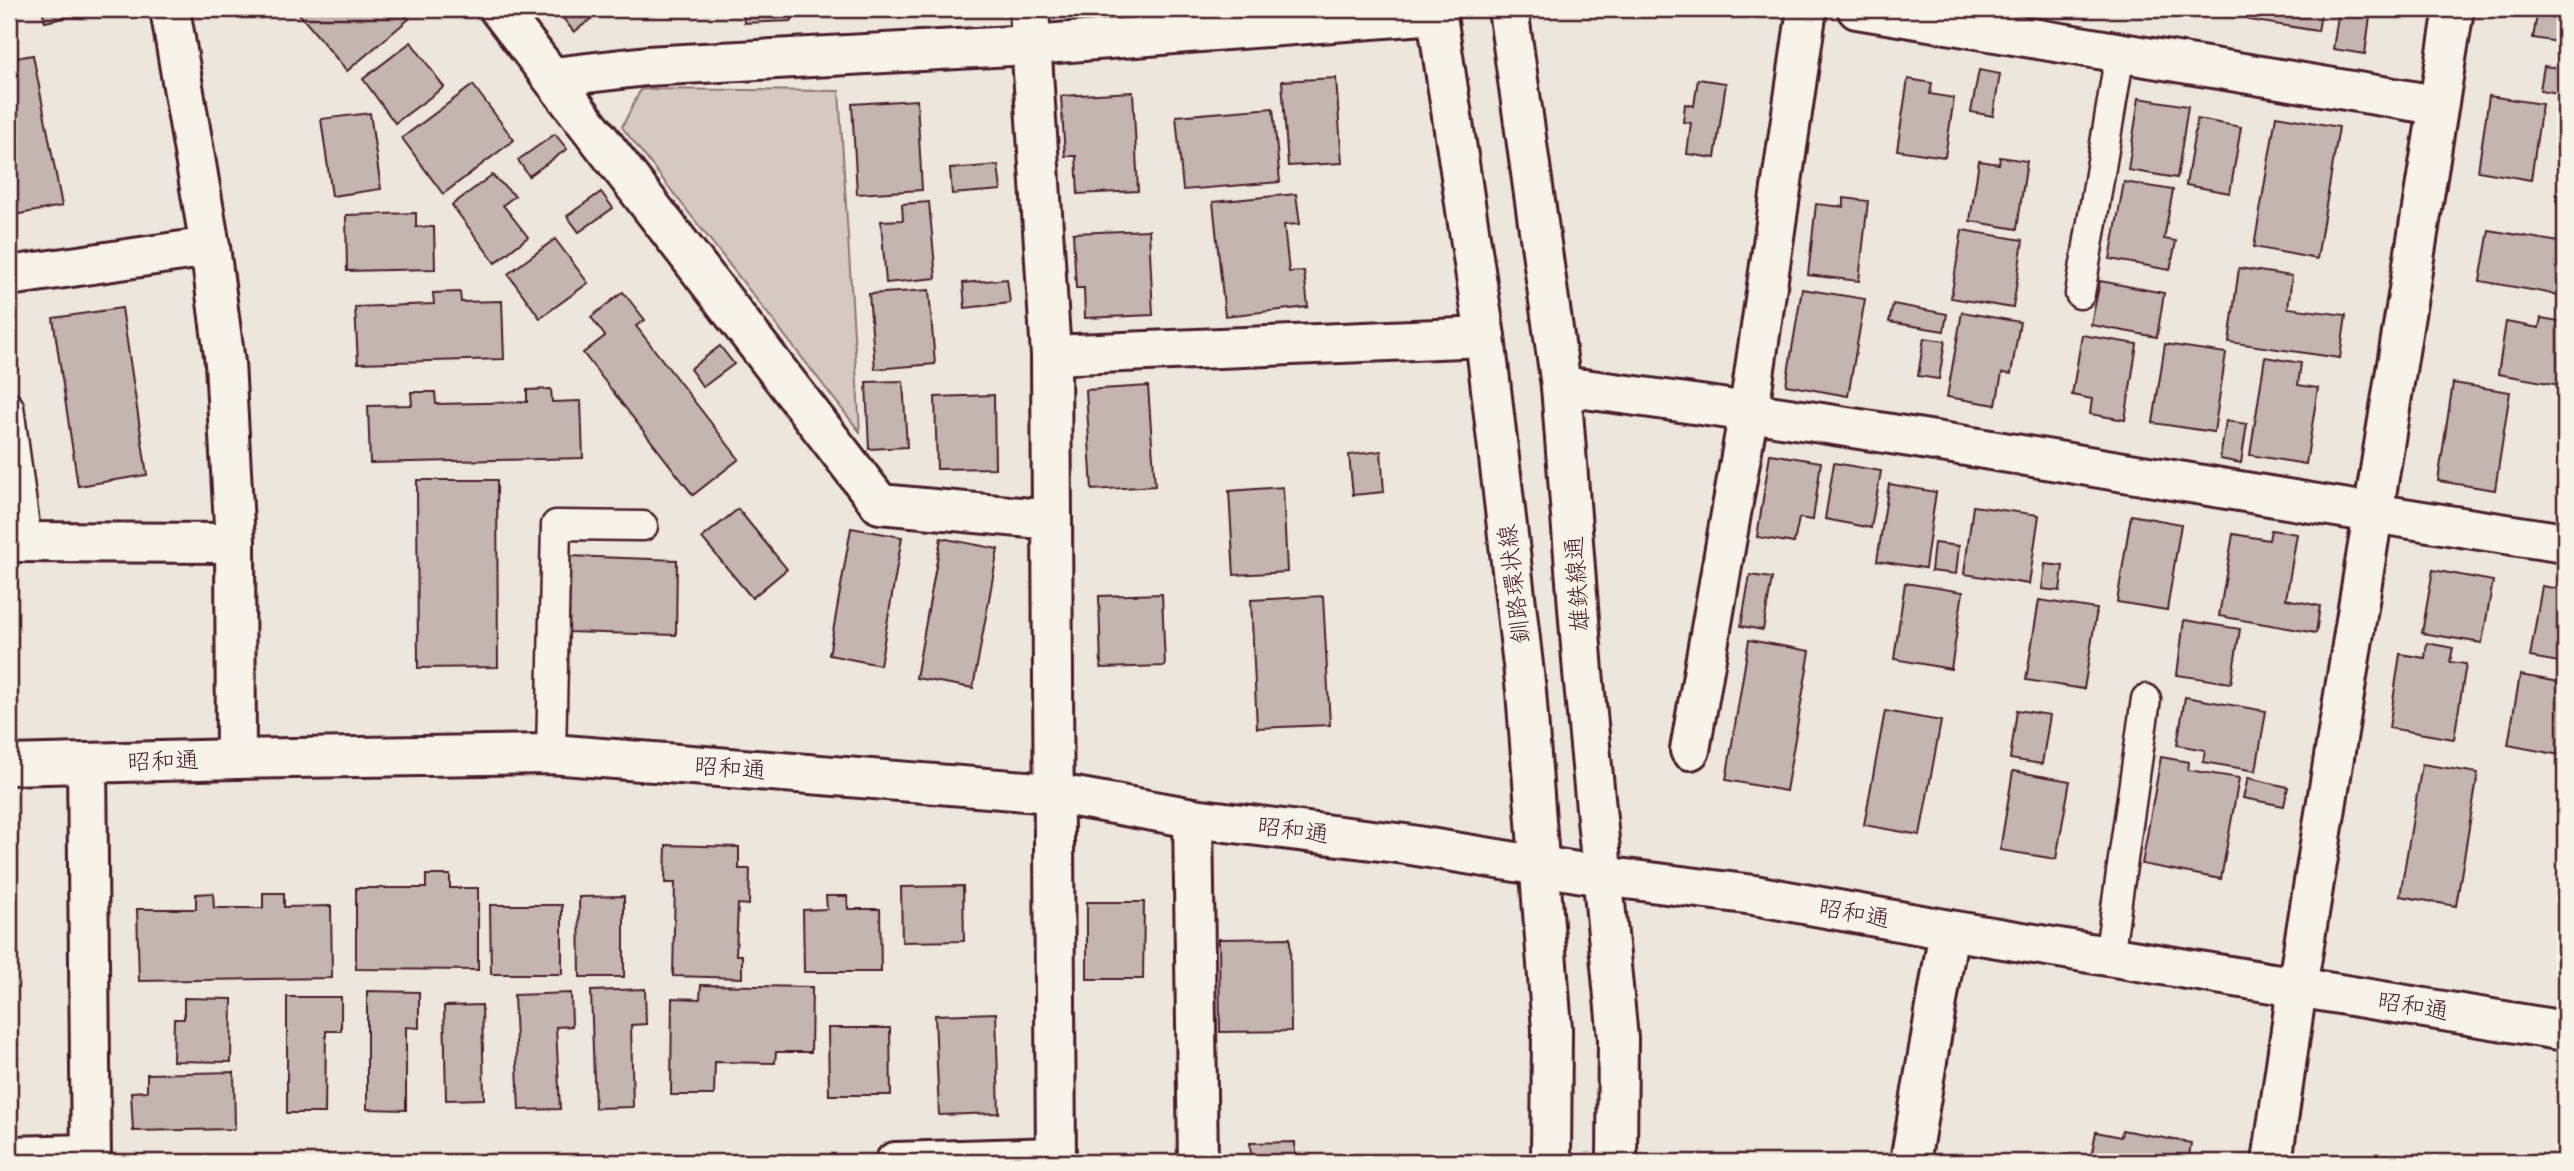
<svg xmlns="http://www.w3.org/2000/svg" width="2574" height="1171" viewBox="0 0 2574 1171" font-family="Pangolin,'Klee One',sans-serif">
<rect width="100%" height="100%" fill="#ece6dd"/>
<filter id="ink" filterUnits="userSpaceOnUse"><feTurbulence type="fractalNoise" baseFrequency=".0143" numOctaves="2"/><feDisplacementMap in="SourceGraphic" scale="14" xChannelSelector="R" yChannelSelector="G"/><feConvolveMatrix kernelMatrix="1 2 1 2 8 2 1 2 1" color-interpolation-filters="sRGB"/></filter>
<g filter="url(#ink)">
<path fill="#d5c9c2" stroke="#907476" stroke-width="2" d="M641 89 839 91 860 432 622 127Z"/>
<g fill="#c4b5b0" stroke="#4a1f2b" stroke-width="2">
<path d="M42 9H105L45 22Z"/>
<path d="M295 9H400L409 19 347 71Z"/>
<path d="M556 9H604L574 32Z"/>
<path d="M743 9H792V21L744 23Z"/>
<path d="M2179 9H2230L2229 17Z"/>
<path d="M2251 9H2322L2318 31 2249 20Z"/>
<path d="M2339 9H2371L2365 54 2333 49Z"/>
<path d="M2538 9H2565V43L2533 38Z"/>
<path d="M411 42 444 87 395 123 363 79Z"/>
<path d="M33 55 62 206 9 216V59Z"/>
<path d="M2544 66 2565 69V94L2540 90Z"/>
<path d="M1979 70 2000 74 1993 116 1971 112Z"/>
<path d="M1336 78 1342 163 1288 166 1282 81Z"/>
<path d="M1698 79 1726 83 1715 158 1687 154 1691 123 1683 122 1685 104 1694 106Z"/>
<path d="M1908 79 1932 83 1930 94 1954 98 1945 157 1897 150Z"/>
<path d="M473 85 514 140 443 194 402 138Z"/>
<path d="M1133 92 1138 191 1078 194 1076 156H1065L1061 96Z"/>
<path d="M2489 96 2542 104 2531 180 2478 171Z"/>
<path d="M2139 98 2188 106 2177 178 2128 170Z"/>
<path d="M917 100 922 190 857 194 852 104Z"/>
<path d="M1273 108 1280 182 1183 190 1176 116Z"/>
<path d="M370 113 381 189 332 196 321 119Z"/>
<path d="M2276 116 2339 127 2317 259 2254 247Z"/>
<path d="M2197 119 2241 127 2230 193 2186 185Z"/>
<path d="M555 134 567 149 529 176 518 160Z"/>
<path d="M2565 144V203L2556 201Z"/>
<path d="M2000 157 2027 161 2017 229 1970 221 1979 161 1999 164Z"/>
<path d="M998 165 1001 190 952 194 950 169Z"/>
<path d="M492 175 515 196 503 205 528 237 495 263 452 205Z"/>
<path d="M2124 182 2173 190 2164 239 2176 241 2170 270 2110 259Z"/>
<path d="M601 192 613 208 579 232 567 216Z"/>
<path d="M1296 194 1300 224 1284 225 1289 272 1304 271 1308 307 1225 316 1213 202Z"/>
<path d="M1844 198 1868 201 1859 281 1808 275 1816 204 1844 207Z"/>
<path d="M929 202 936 278 886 283 881 221 903 220 902 204Z"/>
<path d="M416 213V227H434L435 269 347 271 346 215Z"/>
<path d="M1149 230 1153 315 1085 318 1084 288H1076L1073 233Z"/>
<path d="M1962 230 2023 240 2013 308 1951 298Z"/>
<path d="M2489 230 2565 243V296L2480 281Z"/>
<path d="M555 239 588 283 540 318 508 274Z"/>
<path d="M2239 268 2292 276 2288 308 2346 315 2340 358 2229 342Z"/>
<path d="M1007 279 1010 303 965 308 963 283Z"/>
<path d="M2100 281 2164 293 2157 337 2091 325Z"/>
<path d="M1802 289 1865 299 1848 396 1786 385Z"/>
<path d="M929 290 935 364 875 369 869 294Z"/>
<path d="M460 292 461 302 502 301 504 359 358 363 355 307 434 304 433 293Z"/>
<path d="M623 292 645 320 636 326 739 459 693 495 583 353 605 336 591 317Z"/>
<path d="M1893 304 1947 314 1944 331 1889 322Z"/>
<path d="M122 308 147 475 78 486 53 318Z"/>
<path d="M1962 312 2020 322 2011 374 2002 373 1996 405 1947 397Z"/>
<path d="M2541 318 2565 322V386L2498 374 2506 322 2539 328Z"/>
<path d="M2082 335 2137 344 2125 420 2090 414 2092 399 2072 395Z"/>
<path d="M1924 338 1945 341 1939 379 1918 376Z"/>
<path d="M2165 344 2226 353 2214 432 2153 423Z"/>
<path d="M720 346 734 364 703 387 690 369Z"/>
<path d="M2265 357 2301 363 2298 385 2318 388 2306 464 2250 455Z"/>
<path d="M903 381 907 447 869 449 866 382Z"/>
<path d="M2453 383 2510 392 2495 490 2438 481Z"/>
<path d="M1148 386 1155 486 1092 490 1086 390Z"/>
<path d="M551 389 552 402 581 401 583 458 370 463 368 406 412 405 411 392H435L436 404 527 402V390Z"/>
<path d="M994 395 995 468 937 469 935 397Z"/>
<path d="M2226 421 2247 424 2241 463 2220 459Z"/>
<path d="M1381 451 1384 492 1353 495 1349 455Z"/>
<path d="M1770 454 1821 462 1813 520 1799 518 1794 543 1757 537Z"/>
<path d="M1834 463 1881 471 1871 528 1825 519Z"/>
<path d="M417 480H497L498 667 418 668Z"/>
<path d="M1889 484 1936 492 1925 568 1877 561Z"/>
<path d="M1283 487 1287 572 1234 575 1229 491Z"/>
<path d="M1973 506 2039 515 2029 584 1964 574Z"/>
<path d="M738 509 787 569 752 598 702 538Z"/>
<path d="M2131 515 2181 524 2167 610 2117 602Z"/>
<path d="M851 528 902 537 880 665 829 655Z"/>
<path d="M2271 530 2297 534 2286 599 2320 606 2316 633 2219 616 2233 534 2269 540Z"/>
<path d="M941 538 998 549 973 688 916 678Z"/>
<path d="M1934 543 1959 546 1956 574 1931 571Z"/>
<path d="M568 556 677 560 676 635 566 632Z"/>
<path d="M2045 564 2063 566 2060 591 2042 589Z"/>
<path d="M2433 570 2493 581 2482 643 2422 633Z"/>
<path d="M1750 575 1772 578 1763 630 1741 626Z"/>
<path d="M1905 583 1963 592 1951 669 1894 659Z"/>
<path d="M2542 586 2565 590V663L2530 657Z"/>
<path d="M1162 594 1165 666 1101 668 1099 596Z"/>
<path d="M1323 596 1330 725 1257 728 1251 600Z"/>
<path d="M2039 600 2097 609 2084 689 2026 680Z"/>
<path d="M2184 620 2240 629 2231 683 2177 675Z"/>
<path d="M1749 640 1810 651 1786 791 1726 780Z"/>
<path d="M2427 643 2453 648 2450 662 2466 664 2454 739 2389 728 2400 654 2425 658Z"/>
<path d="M2520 675 2565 683V756L2508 745Z"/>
<path d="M2185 697 2266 711 2256 771 2203 762 2205 750 2177 745Z"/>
<path d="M2017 710 2050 715 2042 764 2010 759Z"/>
<path d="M1885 711 1941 721 1920 835 1864 825Z"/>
<path d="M2161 757 2189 762 2188 770 2239 778 2221 879 2142 864Z"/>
<path d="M2422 764 2478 773 2456 906 2400 896Z"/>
<path d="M2013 771 2070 781 2056 859 2000 850Z"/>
<path d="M2248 778 2288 787 2284 806 2243 798Z"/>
<path d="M666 845 739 847V869H750L749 905 738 904 736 955H742V978L673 976 675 883H665Z"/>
<path d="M426 875H450V888H478V970L356 969V888H426Z"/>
<path d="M963 886 964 941 902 942 901 887Z"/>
<path d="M213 893 214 908H263V893H284V907L331 906 332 978 139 981 137 909H196V894Z"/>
<path d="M624 896V977H580L579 897Z"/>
<path d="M826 896H847L848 909H880L881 972H804L803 910 827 909Z"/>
<path d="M1087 902H1144L1143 979H1087Z"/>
<path d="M490 905H562V974H491Z"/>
<path d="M1290 938 1291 1031 1220 1032 1219 939Z"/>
<path d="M701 985 812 987 811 1052H776L775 1063 715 1062 714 1095H671L672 998 700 999Z"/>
<path d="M645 989 646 1024 631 1025 633 1107 595 1108 591 991Z"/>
<path d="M367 991 419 992V1028L406 1027V1110L367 1109Z"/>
<path d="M571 993 572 1026 556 1027 560 1109 519 1110 514 995Z"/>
<path d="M287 997H341V1031H326L325 1113H287Z"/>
<path d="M184 998 232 999 231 1062 173 1061 174 1019H184Z"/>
<path d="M482 1005 484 1099 446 1100 444 1006Z"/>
<path d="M996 1013 999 1113 939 1115 935 1015Z"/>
<path d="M828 1028H890L891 1095H829Z"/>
<path d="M234 1072 235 1129 133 1131 131 1092 147 1091V1074Z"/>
<path d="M2122 1130 2191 1143 2188 1162H2090L2096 1132 2121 1137Z"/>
<path d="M1295 1142V1155H1309V1162H1224V1156L1251 1155 1250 1143Z"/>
</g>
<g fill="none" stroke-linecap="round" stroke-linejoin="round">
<defs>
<g id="service">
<path d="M2080 294 2120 53"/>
<path d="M9 407 27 542"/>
<path d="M551 754 556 525 643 526"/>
<path d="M2109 957 2146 699"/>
</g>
<g id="minor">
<path d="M170 9 210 247 225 363 235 543 236 759"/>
<path d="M499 9 880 504 1052 520"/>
<path d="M1029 9 1051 355 1056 1162"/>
<path d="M1857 9 2436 105"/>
<path d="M553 77 647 66 1031 45 1437 14"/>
<path d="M9 276 210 247"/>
<path d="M1051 355 1485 337"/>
<path d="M1561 386C1897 429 2230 493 2565 543"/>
<path d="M9 542 235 543"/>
<path d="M1690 750 1749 410 1807 9"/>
<path d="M87 763 91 1162"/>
<path d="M1193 818 1198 1162"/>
<path d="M2297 988 2454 9"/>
<path d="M9 1156 91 1154"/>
<path d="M895 1162 1055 1157"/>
<path d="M1910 1162 1949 930"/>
</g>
<g id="tertiary">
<path d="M9 765 236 759 551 754 1052 793 1193 818 1405 844 1602 876 1754 895 1949 930 2565 1031"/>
<path d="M2272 1162 2297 988"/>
</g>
<g id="primary">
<path d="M1436 9 1485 337 1526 691 1552 1029 1551 1162"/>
<path d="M1508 9 1561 386 1583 672 1618 1039 1617 1162"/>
</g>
</defs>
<use href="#service" stroke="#4a1f2b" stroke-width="33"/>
<use href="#minor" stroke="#4a1f2b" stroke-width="44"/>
<use href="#tertiary" stroke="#4a1f2b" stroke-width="44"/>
<use href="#primary" stroke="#4a1f2b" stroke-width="44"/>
<use href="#service" stroke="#f7f3e8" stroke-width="28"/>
<use href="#minor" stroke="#f7f3e8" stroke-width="38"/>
<use href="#tertiary" stroke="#f7f3e8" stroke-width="38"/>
<use href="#primary" stroke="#f7f3e8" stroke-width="38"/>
</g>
</g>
<g text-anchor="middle" stroke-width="5" stroke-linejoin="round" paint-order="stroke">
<g font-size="24" fill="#4a1f2b" stroke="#f7f3e8">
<text transform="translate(1514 584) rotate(-97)" y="8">釧路環状線</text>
<text transform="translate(1577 584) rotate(-94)" y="8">雄鉄線通</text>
<text transform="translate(163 761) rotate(-2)" y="8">昭和通</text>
<text transform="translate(730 768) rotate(4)" y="8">昭和通</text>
<text transform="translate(1293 830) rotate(7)" y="8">昭和通</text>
<text transform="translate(1854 913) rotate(10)" y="8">昭和通</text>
<text transform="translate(2413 1006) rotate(9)" y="8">昭和通</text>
</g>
</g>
<rect width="2574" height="1171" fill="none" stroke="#f7f3e8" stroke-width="35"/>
<rect x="18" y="18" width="2539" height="1136" fill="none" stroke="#4a1f2b" stroke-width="2.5" filter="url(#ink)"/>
</svg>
